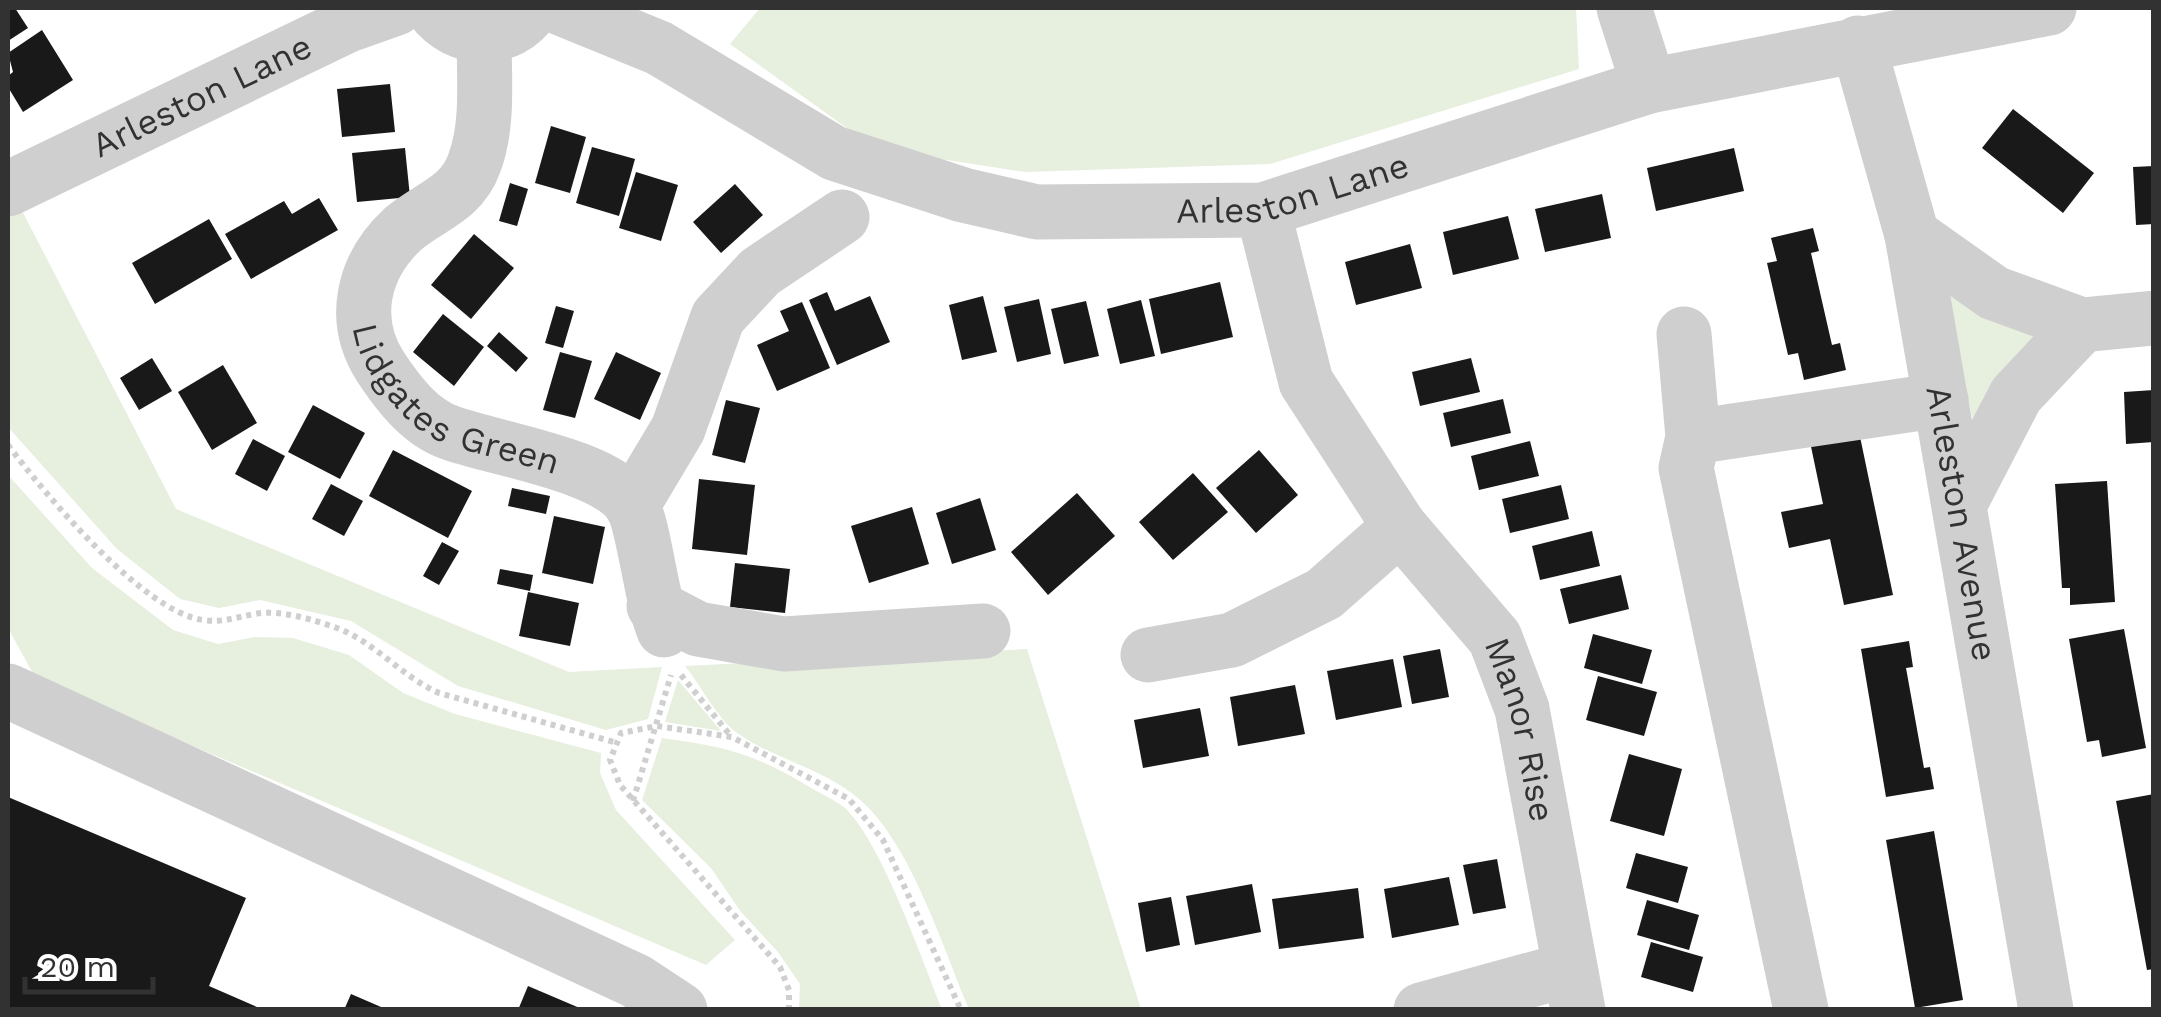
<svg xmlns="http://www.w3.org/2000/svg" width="2161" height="1017" viewBox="0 0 2161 1017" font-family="'Work Sans',sans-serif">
<rect width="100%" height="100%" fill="#fff"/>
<g fill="#e7efdf">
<path d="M760 8H1576L1579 69 1270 164 1025 172 876 149 730 44Z"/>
<path d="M18 203 176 509 569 672 662 667 648 719 606 730 458 686 351 621 260 600 219 608 180 599 117 549 8 427V208Z"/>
<path d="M1944 288 2045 336 1973 422Z"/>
<path d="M8 475 92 568 173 630 218 644 255 637 293 638 349 655 403 693 455 714 601 753 600 773 616 810 735 940 706 965 36 679 8 628Z"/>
<path d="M1027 649 1141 1009H969C942 946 909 836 853 794 818 767 772 758 737 733 717 718 701 686 685 666Z"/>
<path d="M678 680 721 731 665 722Z"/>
<path d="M662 738C728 747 755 754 813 789 823 795 837 801 846 809 882 844 922 960 942 1009H799L800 984 778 952 741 912 711 868 642 800Z"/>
</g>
<g fill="#191919">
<path d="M8 8H15L28 28 8 41Z"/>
<path d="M42 30 73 80 23 112 8 87V76L13 72 8 53Z"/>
<path d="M390 84 395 132 342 137 337 89Z"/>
<path d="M2013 109 2094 173 2063 213 1982 148Z"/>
<path d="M551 126 586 137 570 193 535 183Z"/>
<path d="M592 147 635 159 619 216 576 203Z"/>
<path d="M405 148 410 197 357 202 352 153Z"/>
<path d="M1734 148 1744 191 1656 211 1647 168Z"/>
<path d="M2154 166V224L2136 225 2133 167Z"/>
<path d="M636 172 678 185 661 241 619 228Z"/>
<path d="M510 183 528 189 517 226 499 221Z"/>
<path d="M735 184 763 215 721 253 693 222Z"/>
<path d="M1602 194 1611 238 1545 252 1535 209Z"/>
<path d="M319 198 338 230 251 279 225 234 284 201 292 214Z"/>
<path d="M1508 216 1519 259 1453 275 1443 232Z"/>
<path d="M209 219 232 259 155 304 132 263Z"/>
<path d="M1813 228 1819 251 1811 253 1832 345 1840 343 1846 370 1804 380 1798 353 1788 355 1767 263 1777 261 1771 238Z"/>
<path d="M474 234 514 268 471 319 431 285Z"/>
<path d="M1410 244 1422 288 1356 305 1345 262Z"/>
<path d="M1220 282 1233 337 1161 354 1149 299Z"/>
<path d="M827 292 835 311 870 296 890 342 837 365 809 300Z"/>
<path d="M983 296 997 352 962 360 949 305Z"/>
<path d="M1039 299 1051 354 1017 362 1004 307Z"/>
<path d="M1141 300 1155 356 1120 364 1107 309Z"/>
<path d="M1086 301 1099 356 1064 364 1051 309Z"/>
<path d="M802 302 830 368 777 391 757 345 789 331 780 311Z"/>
<path d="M556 306 574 311 563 348 545 343Z"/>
<path d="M443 314 484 347 454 386 413 352Z"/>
<path d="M499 332 528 358 516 372 487 346Z"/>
<path d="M560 352 592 361 575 418 543 410Z"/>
<path d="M616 352 661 373 640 420 594 399Z"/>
<path d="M152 358 172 391 139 410 120 378Z"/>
<path d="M1471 358 1480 392 1420 406 1412 372Z"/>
<path d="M223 365 257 423 212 450 178 392Z"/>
<path d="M2154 390V442L2126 444 2124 392Z"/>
<path d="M1503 399 1511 433 1451 447 1443 413Z"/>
<path d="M726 400 760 408 745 463 712 455Z"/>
<path d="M313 405 365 433 340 479 288 452Z"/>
<path d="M1858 427 1893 595 1844 605 1830 539 1789 548 1781 512 1823 504 1809 437Z"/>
<path d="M253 439 285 456 267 491 235 474Z"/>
<path d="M1530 441 1539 476 1479 490 1471 456Z"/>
<path d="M393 450 472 491 448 538 369 496Z"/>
<path d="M1259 450 1298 495 1256 533 1216 488Z"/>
<path d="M1193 473 1228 512 1173 560 1139 522Z"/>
<path d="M699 479 755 485 747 555 692 549Z"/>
<path d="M2107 481 2115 602 2070 605V588H2062L2055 484Z"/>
<path d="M331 484 363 501 344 536 312 519Z"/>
<path d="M1561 485 1569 519 1510 533 1502 499Z"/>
<path d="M512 488 550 496 546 514 508 506Z"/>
<path d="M1077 493 1115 536 1048 595 1011 552Z"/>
<path d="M980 498 996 550 952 564 936 513Z"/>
<path d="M912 507 929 564 869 583 851 526Z"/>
<path d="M554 516 605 527 593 584 542 573Z"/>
<path d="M1592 531 1600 566 1540 580 1532 546Z"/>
<path d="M442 542 459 551 439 585 423 576Z"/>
<path d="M735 563 790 569 785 613 730 607Z"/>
<path d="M500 569 533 575 530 591 497 584Z"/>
<path d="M1621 575 1629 609 1569 624 1560 589Z"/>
<path d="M528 592 579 603 570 646 519 636Z"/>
<path d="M2124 629 2146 748 2102 757 2099 740 2087 742 2069 639Z"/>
<path d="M1593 634 1652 650 1642 684 1584 668Z"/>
<path d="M1909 641 1913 667 1906 668 1924 768 1930 767 1934 789 1886 797 1861 649Z"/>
<path d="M1440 649 1449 697 1412 704 1403 656Z"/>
<path d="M1393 659 1402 707 1336 720 1327 671Z"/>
<path d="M1598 676 1657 692 1644 736 1586 720Z"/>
<path d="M1295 685 1305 734 1238 746 1230 697Z"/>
<path d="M1200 708 1209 756 1143 768 1134 720Z"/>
<path d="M1629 754 1682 769 1664 836 1610 821Z"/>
<path d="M2154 794V969L2147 970 2116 801Z"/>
<path d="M8 797 246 898 209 986 264 1010H8Z"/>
<path d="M1934 831 1963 1000 1915 1008 1886 840Z"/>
<path d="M1636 853 1688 867 1678 903 1626 888Z"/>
<path d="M1497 859 1506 908 1473 914 1463 865Z"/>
<path d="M1449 877 1459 925 1392 938 1384 889Z"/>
<path d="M1252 884 1261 932 1195 945 1186 896Z"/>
<path d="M1358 888 1364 938 1279 949 1272 899Z"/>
<path d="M1171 897 1180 945 1146 952 1138 903Z"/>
<path d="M1647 900 1699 915 1689 950 1637 935Z"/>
<path d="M1651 942 1703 957 1693 992 1641 977Z"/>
<path d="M528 986 582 1009V1010H518Z"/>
<path d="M351 994 388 1010H344Z"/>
</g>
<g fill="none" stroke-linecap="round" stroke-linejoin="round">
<g stroke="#cfcfcf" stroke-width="6" stroke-dasharray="5 5" stroke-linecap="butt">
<path d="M8 445C44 493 143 612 203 620 223 623 236 617 255 614 280 609 314 620 337 628 375 642 402 677 439 693L614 742"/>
<path d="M681 675 730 735"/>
<path d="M633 801 671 675"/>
<path d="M789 1010V990L780 967 620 785 610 760 621 733 657 726 732 737 849 799 883 840 961 1010"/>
</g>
<g stroke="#cfcfcf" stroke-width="55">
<path d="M432 8C457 43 509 45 533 8"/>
<path id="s1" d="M561 8 659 48 834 153 963 195 1037 212 1263 210 1649 86 2049 8"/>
<path d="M1624 8 1649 86"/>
<path id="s2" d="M484 36C484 76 489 126 474 164 461 200 428 207 403 229 362 267 351 320 380 366 397 392 420 423 451 433 496 449 606 465 632 505 644 525 651 599 664 630"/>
<path id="s3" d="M1858 43 1912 235 2046 1010"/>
<path id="s4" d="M8 189 348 25 396 8"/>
<path id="s5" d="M1263 210 1306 382 1400 527 1495 638 1522 709 1578 1010"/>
<path d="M1912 235 1994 293 2082 325 2154 318"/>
<path d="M1684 334 1693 437 1941 400"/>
<path d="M1693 437 1686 468 1801 1010"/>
<path d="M1960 503 2016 395 2082 325"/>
<path d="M632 506 678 429 718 317 760 272 842 217"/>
<path d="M654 606 698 629 784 644 983 631"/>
<path d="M1148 655 1232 640 1324 594 1400 527"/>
<path d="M8 691 636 981 680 1010"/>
<path d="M1421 1010 1570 969"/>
</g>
</g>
<g text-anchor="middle" stroke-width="10" stroke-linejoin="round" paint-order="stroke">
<g font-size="35" fill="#323232" stroke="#fff">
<text dy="12" stroke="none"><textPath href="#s4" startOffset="215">Arleston Lane</textPath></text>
<text dy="12" stroke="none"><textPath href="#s1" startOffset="780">Arleston Lane</textPath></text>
<text dy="12" stroke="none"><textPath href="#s2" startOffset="462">Lidgates Green</textPath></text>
<text dy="12" stroke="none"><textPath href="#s3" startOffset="492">Arleston Avenue</textPath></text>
<text dy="12" stroke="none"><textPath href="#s5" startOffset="592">Manor Rise</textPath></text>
</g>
</g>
<rect width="2161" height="1017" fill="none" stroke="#323232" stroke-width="20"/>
<path d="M25 977v15h128v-15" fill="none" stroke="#323232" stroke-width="5"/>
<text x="40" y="977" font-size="30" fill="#323232" stroke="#ffffff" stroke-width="8" paint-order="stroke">20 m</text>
</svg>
